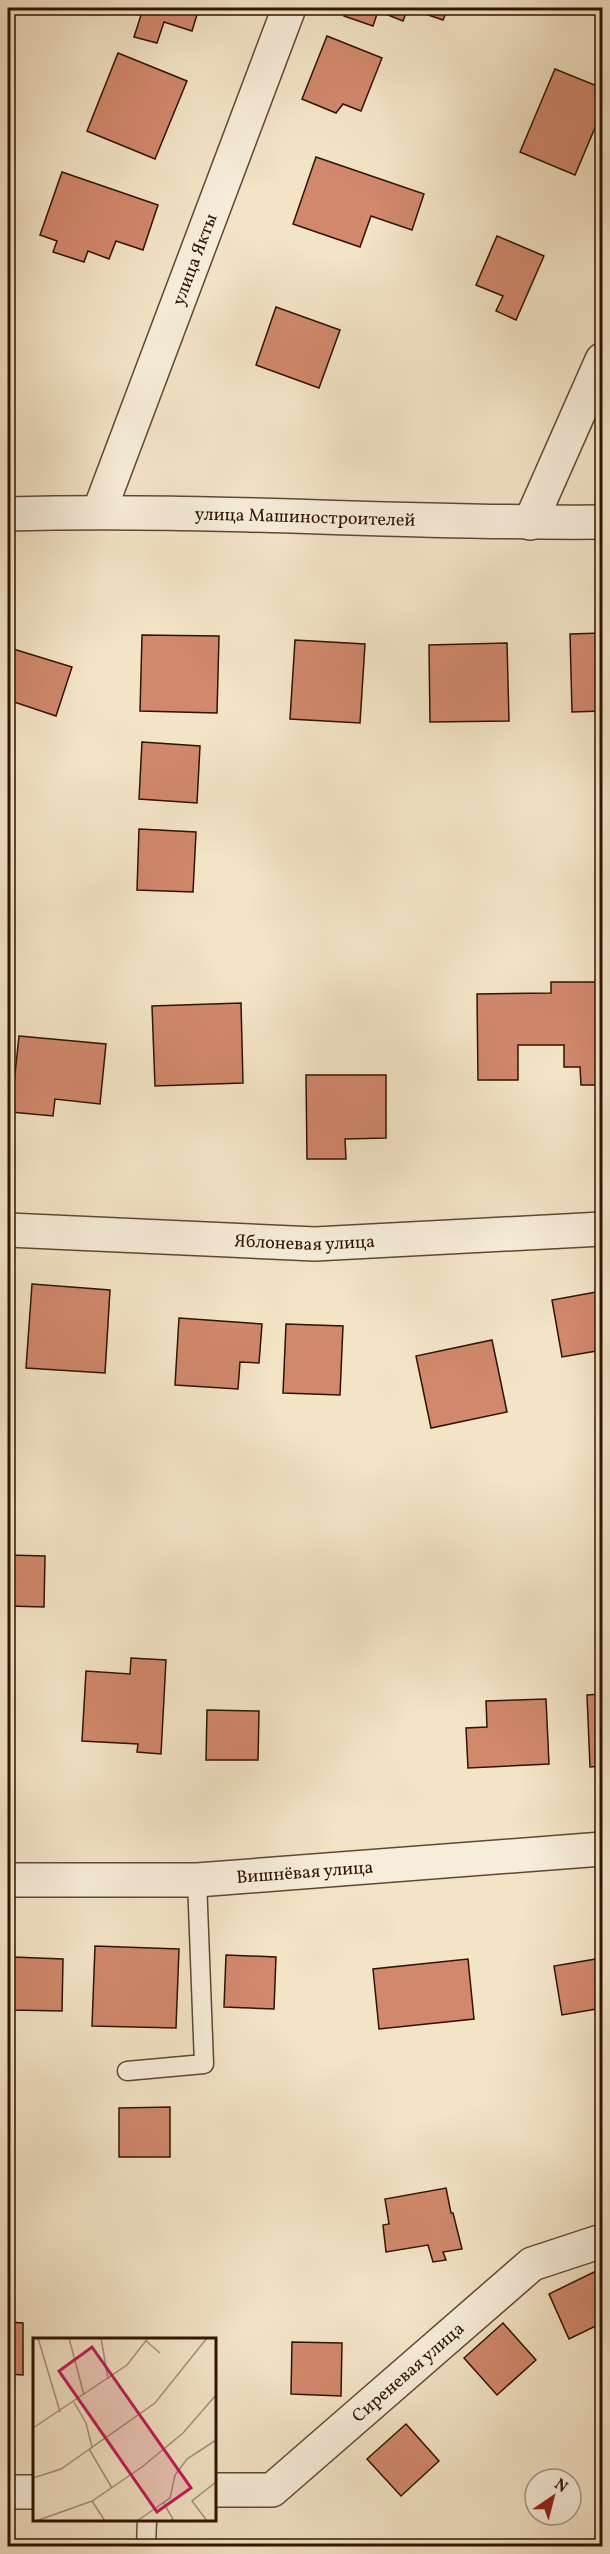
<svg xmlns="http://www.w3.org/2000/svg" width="610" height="2554" viewBox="0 0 610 2554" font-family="Vollkorn,serif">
<rect width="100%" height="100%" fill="#f3e4c6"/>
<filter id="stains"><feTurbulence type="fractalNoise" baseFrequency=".00333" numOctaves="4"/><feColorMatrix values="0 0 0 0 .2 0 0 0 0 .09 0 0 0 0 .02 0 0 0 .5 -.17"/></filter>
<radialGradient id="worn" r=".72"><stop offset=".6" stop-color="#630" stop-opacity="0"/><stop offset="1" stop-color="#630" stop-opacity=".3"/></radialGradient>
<g fill="#d1886c" stroke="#2f1300" stroke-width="1.5">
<path d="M128 8H199L192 31 164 22 157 43 134 37 142 12Z"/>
<path d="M347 8H448L443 20 408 8 403 21 378 11 373 26 344 16Z"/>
<path d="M327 36 382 58 361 111 343 104 336 113 302 99Z"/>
<path d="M118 53 187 81 155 159 87 131Z"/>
<path d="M555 69 602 88V111L575 175 520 152Z"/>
<path d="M316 157 424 194 412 230 371 216 360 247 293 224Z"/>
<path d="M62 172 158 205 143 250 116 241 109 259 88 251 84 262 53 252 57 241 40 235Z"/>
<path d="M497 236 544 256 516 320 496 311 503 296 476 285Z"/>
<path d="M276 307 340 330 319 388 256 365Z"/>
<path d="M602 633V711L572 712 570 634Z"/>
<path d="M142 635 219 636 217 713 140 711Z"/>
<path d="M295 640 365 644 360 723 290 719Z"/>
<path d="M507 643 509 721 430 722 429 645Z"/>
<path d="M10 648 72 667 56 716 8 700V656Z"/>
<path d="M142 742 200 746 197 803 139 799Z"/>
<path d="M139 829 196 832 193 892 137 890Z"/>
<path d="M551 982H602V1085H581L580 1067H564V1045H518V1080H478L477 994 551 993Z"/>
<path d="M241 1003 243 1083 155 1086 152 1006Z"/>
<path d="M19 1036 106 1044 100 1104 55 1099 53 1116 11 1112Z"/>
<path d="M306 1075H386V1138L345 1139 346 1159H307Z"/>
<path d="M32 1284 110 1290 105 1373 26 1368Z"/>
<path d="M602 1291V1350L562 1357 552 1300Z"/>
<path d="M179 1318 262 1324 259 1363 240 1362 238 1389 175 1385Z"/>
<path d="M286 1324 343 1326 340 1395 283 1393Z"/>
<path d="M492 1340 507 1412 431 1428 416 1356Z"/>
<path d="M8 1555 45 1556 44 1607 8 1606Z"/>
<path d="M131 1658 166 1660 161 1754 137 1752 138 1744 82 1741 86 1671 130 1674Z"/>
<path d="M602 1694V1766L590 1767 587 1695Z"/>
<path d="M546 1699 549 1764 468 1768 466 1728 487 1727 486 1701Z"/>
<path d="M207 1710 259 1711 258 1760H206Z"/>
<path d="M95 1946 179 1949 176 2028 92 2026Z"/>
<path d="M226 1955 276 1957 274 2009 224 2007Z"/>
<path d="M13 1957 63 1959 62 2011 12 2010Z"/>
<path d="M602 1958V2008L562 2015 554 1966Z"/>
<path d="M468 1959 474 2019 379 2029 373 1969Z"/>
<path d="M170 2107V2157H119V2108Z"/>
<path d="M446 2188 451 2213H453L462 2249 443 2252 446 2260 433 2262 428 2245 386 2252 383 2225 389 2224 385 2199Z"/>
<path d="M596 2271 602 2285V2323L569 2339 549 2294Z"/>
<path d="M8 2322 23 2323V2375L8 2374Z"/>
<path d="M503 2323 536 2360 497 2395 464 2358Z"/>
<path d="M292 2342 342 2343 341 2396 291 2394Z"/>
<path d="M406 2424 439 2461 401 2496 367 2459Z"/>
</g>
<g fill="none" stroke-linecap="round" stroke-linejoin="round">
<defs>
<g id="lane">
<path d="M127 2071 204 2064 197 1880"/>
<path d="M146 2546 147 2520"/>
</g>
<g id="street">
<path id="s1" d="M99 512 289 8"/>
<path id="s2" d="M8 514C206 508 404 524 602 522"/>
<path d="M530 523 602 360"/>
<path id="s3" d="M8 1230 315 1244 602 1229"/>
<path id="s4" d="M8 1880H197L602 1849"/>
<path id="s5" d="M214 2490H272L532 2264 602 2241"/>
<path d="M8 2492H34"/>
</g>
</defs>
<use href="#lane" stroke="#604732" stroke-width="21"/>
<use href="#street" stroke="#604732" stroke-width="36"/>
<use href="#lane" stroke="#f7edda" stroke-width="18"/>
<use href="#street" stroke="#f7edda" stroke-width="33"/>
</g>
<g text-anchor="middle" stroke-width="4.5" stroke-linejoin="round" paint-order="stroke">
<g font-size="18" fill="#2f1300" stroke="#f7edda">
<text dy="6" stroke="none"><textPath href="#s1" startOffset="270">улица Якты</textPath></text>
<text dy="6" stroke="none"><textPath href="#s2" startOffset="297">улица Машиностроителей</textPath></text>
<text dy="6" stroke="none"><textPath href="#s3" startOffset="297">Яблоневая улица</textPath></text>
<text dy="6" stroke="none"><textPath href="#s4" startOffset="297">Вишнёвая улица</textPath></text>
<text dy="6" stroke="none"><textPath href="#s5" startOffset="238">Сиреневая улица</textPath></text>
</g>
</g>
<g transform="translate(33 2338)">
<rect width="183" height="183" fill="#f3e4c6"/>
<path fill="none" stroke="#a59077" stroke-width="1.5" d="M5 0 27 74M36 0 51 57M68 0 75 41M113 3 127 15M41 64 53 85 59 109M0 90 94 27 115 0M56 111 79 150M0 140 28 131 122 65 174 0M59 163 72 183M130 164 140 181 137 183M3 183 59 163 109 129 150 95 183 57M104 183 137 160 142 137 154 121 183 102M174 183 159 163 183 144"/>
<path fill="#c2185b" fill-opacity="0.15" stroke="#c2185b" stroke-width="3" d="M59 9 158 150 124 174 26 33Z"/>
<rect width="183" height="183" fill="none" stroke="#2f1300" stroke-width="3"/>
</g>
<rect width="610" height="2554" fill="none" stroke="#f3e4c6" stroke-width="30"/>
<rect x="9" y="9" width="592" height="2536" fill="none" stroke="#2f1300" stroke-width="3"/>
<rect x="15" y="15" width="580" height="2524" fill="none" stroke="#2f1300" stroke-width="1.5"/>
<g transform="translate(553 2497) rotate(35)"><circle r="28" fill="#f7edda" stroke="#a79683" stroke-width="1.5"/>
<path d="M0-4.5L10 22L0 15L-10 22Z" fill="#8f2418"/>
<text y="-9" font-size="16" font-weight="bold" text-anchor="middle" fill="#2f1300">N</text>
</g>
<rect width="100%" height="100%" filter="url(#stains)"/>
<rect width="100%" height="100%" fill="url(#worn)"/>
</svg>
